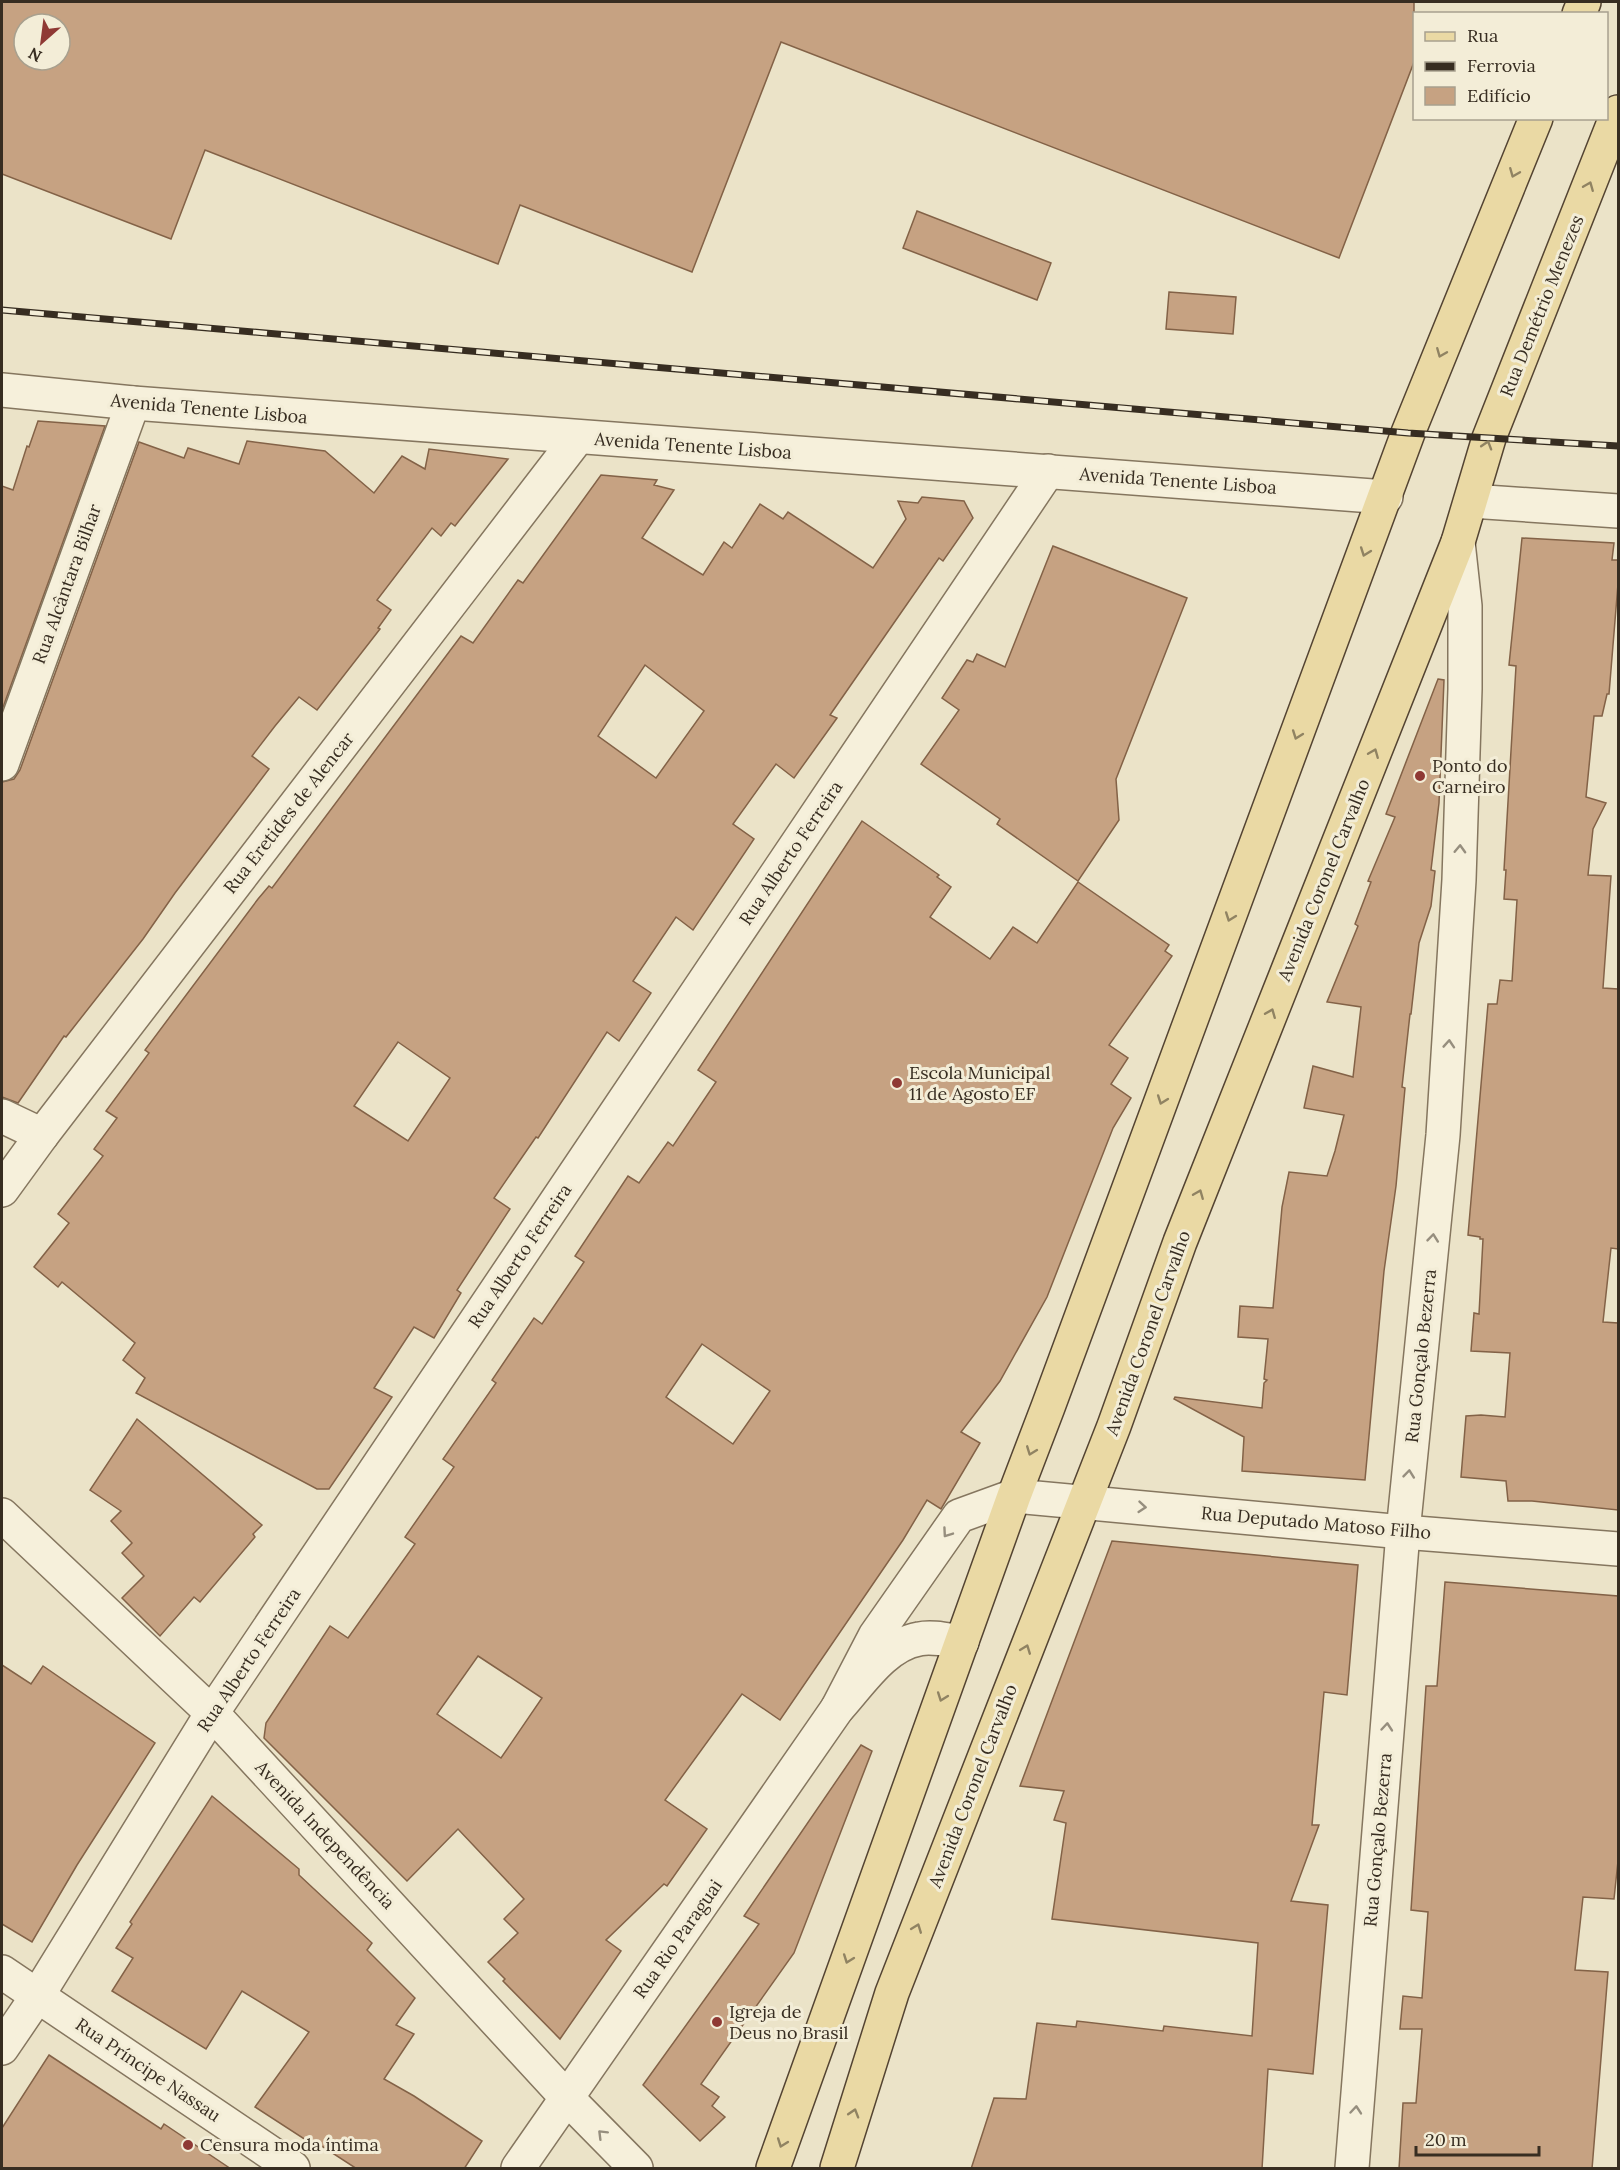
<svg xmlns="http://www.w3.org/2000/svg" width="1620" height="2170" viewBox="0 0 1620 2170" font-family="Lora,serif">
<rect width="100%" height="100%" fill="#ebe3c8"/>
<g fill="#c6a282" stroke="#836247" stroke-width="1.5" fill-rule="evenodd">
<path d="M2 2H1414V62L1339 258 781 42 692 272 520 205 498 264 205 150 171 239 2 174ZM24 24H60V60H24Z"/>
<path d="M917 211 1051 263 1037 300 903 248Z"/>
<path d="M1169 292 1236 297 1233 334 1166 329Z"/>
<path d="M38 421 105 426 2 710V486L13 490 27 446 29 447Z"/>
<path d="M247 441 325 451 374 493 402 456 425 469 429 449 508 459 455 526 451 523 441 536 432 528 377 600 391 610 378 628 380 629 317 710 299 697 275 726 252 756 269 769 175 893 143 939 66 1037 64 1036 18 1103 2 1097V782L14 779 20 770 139 442 184 458 188 448 239 464Z"/>
<path d="M601 475 657 480 654 485 674 490 642 538 703 575 724 542 732 548 760 504 783 519 788 512 873 568 906 519 898 501 918 503 922 497 964 501 973 518 943 561 939 558 889 630 830 715 837 718 794 778 776 764 733 824 754 839 693 930 676 917 633 981 651 993 619 1041 607 1032 538 1138 536 1137 494 1198 510 1209 457 1290 461 1293 434 1338 414 1327 374 1388 392 1397 329 1489H317L136 1393 145 1378 123 1360 135 1343 62 1282 58 1287 34 1267 69 1223 58 1214 103 1156 94 1149 117 1118 106 1111 149 1053 145 1050 258 899 269 886 272 888 461 636 473 643 518 580 523 583ZM645 665 704 711 656 778 598 736ZM398 1042 450 1078 408 1141 354 1106Z"/>
<path d="M1522 538 1614 543 1612 560H1618V584L1609 694H1607L1602 716H1594L1586 797 1606 803 1593 829 1588 875 1611 876 1603 988 1618 989V1249L1611 1248 1603 1322 1618 1323V1510L1532 1501H1508L1506 1481 1461 1477 1466 1416 1481 1415 1505 1417 1510 1353 1471 1351 1474 1313 1479 1314 1483 1239H1480V1237L1468 1235 1488 1004H1497L1500 980 1512 981 1517 900 1504 899 1506 870H1504L1516 666 1509 665Z"/>
<path d="M1053 546 1187 598 1116 779 1119 820 1078 881 997 824 1000 819 921 764 959 710 942 698 967 660 973 662 977 654 1005 667Z"/>
<path d="M1438 679 1444 680 1439 803 1431 870 1435 871 1431 906 1419 943 1411 1014H1410L1402 1087 1405 1088 1396 1186 1384 1271 1365 1480 1242 1471 1244 1437 1174 1399 1175 1397 1262 1408 1264 1383 1267 1380 1264 1379 1268 1339 1238 1337 1240 1306 1273 1308 1282 1207 1289 1172 1327 1176 1335 1151 1344 1115 1304 1108 1313 1066 1353 1077 1361 1007 1327 1002 1358 926 1355 924 1371 882 1368 881 1395 817 1386 814Z"/>
<path d="M862 821 939 875 937 877 951 887 930 917 990 959 1013 927 1037 943 1078 882 1169 945 1165 951 1172 956 1109 1045 1128 1058 1111 1084 1131 1098 1113 1128 1047 1297 1000 1381 961 1432 980 1443 941 1509 927 1500 903 1540 780 1720 742 1694 665 1800 707 1829 667 1886 664 1884 606 1940 621 1951 560 2039 503 1981 505 1979 488 1962 518 1933 504 1919 524 1899 458 1829 407 1881 264 1738 266 1723 330 1626 348 1638 415 1544 405 1537 454 1467 443 1459 496 1383 492 1380 534 1318 542 1324 584 1262 575 1256 628 1176 639 1183 668 1142 673 1146 716 1082 698 1070ZM702 1344 770 1391 733 1444 666 1397ZM478 1656 542 1698 501 1758 437 1714Z"/>
<path d="M137 1419 262 1525 253 1534 255 1537 200 1602 194 1597 160 1636 122 1598 144 1576 122 1553 132 1543 111 1521 121 1511 90 1490Z"/>
<path d="M1112 1541 1358 1565 1347 1695 1324 1692 1312 1825H1319L1291 1901 1328 1905 1313 2074 1268 2069 1262 2169H971L994 2098 1026 2099 1037 2023 1076 2027 1077 2021 1163 2031 1164 2026 1252 2036 1258 1943 1052 1919 1066 1823 1054 1820 1064 1791 1020 1786Z"/>
<path d="M1445 1582 1618 1596V1861L1614 1899 1583 1897 1575 1970 1608 1972 1592 2169H1399L1403 2103H1416L1422 2029H1400L1403 1996 1422 1998 1428 1912 1411 1910 1426 1686H1437Z"/>
<path d="M2 1665 31 1684 43 1666 155 1743 77 1865 32 1942 2 1924Z"/>
<path d="M861 1745 872 1751 794 1953 701 2084 719 2097 712 2106 725 2117 700 2141 643 2085 759 1924 744 1916Z"/>
<path d="M212 1796 299 1869V1875L372 1943 367 1950 415 1998 396 2025 414 2034 384 2079 414 2096 482 2141 464 2169H357L314 2141 312 2144 255 2107 309 2032 242 1991 206 2049 112 1991 133 1958 116 1948 132 1924 130 1922Z"/>
<path d="M49 2055 161 2129 164 2124 231 2169H2V2128Z"/>
</g>
<g fill="none" stroke-linecap="round" stroke-linejoin="round">
<defs>
<g id="minor">
<path d="M2 390 133 403 1386 497"/>
<path d="M1471 501 1618 511"/>
<path d="M2 764 133 403"/>
<path d="M2 1116 42 1135"/>
<path d="M2 1190 42 1135 578 437"/>
<path d="M2 1515 212 1713 568 2099 636 2168"/>
<path d="M837 1709 875 1636 959 1516 1014 1496 1403 1532 1618 1549"/>
<path d="M2 1972 293 2168"/>
<path d="M2 2048 38 1995 212 1713 1048 471"/>
<path d="M518 2168 837 1709C860 1684 884 1645 919 1639 932 1636 948 1640 962 1642"/>
<path d="M1352 2168 1403 1532 1443 1135 1459 880 1465 689V606L1458 542"/>
</g>
<g id="major">
<path d="M1579 14 1584 2"/>
<path d="M773 2168 1014 1496 1048 1407 1408 433 1536 118"/>
<path d="M837 2168 892 1993 1114 1426 1180 1242 1458 542 1489 438 1618 112"/>
</g>
</defs>
<use href="#minor" stroke="#85765f" stroke-width="36"/>
<use href="#major" stroke="#544432" stroke-width="36"/>
<use href="#minor" stroke="#f6f0db" stroke-width="33"/>
<use href="#major" stroke="#ead9a4" stroke-width="33"/>
<defs>
<path id="rail" d="M2 310 1408 433 1618 446"/>
</defs>
<use href="#rail" stroke="#372d21" stroke-width="7"/>
<use href="#rail" stroke="#f3edd7" stroke-width="4.5" stroke-dasharray="14" stroke-linecap="butt"/>
</g>
<defs><path id="oneway-chevron" d="M-2-3.5L2.5 0L-2 3.5" fill="none" stroke-width="1.6" stroke-linecap="round" stroke-linejoin="round" transform="scale(1.5)"/></defs>
<g stroke="#908362">
<use href="#oneway-chevron" transform="translate(1514 173) rotate(112)"/>
<use href="#oneway-chevron" transform="translate(1589 186) rotate(-68)"/>
<use href="#oneway-chevron" transform="translate(1441 353) rotate(112)"/>
<use href="#oneway-chevron" transform="translate(1487 445) rotate(-73)"/>
<use href="#oneway-chevron" transform="translate(1365 552) rotate(110)"/>
<use href="#oneway-chevron" transform="translate(1297 735) rotate(110)"/>
<use href="#oneway-chevron" transform="translate(1374 753) rotate(-68)"/>
<use href="#oneway-chevron" transform="translate(1230 917) rotate(110)"/>
<use href="#oneway-chevron" transform="translate(1271 1013) rotate(-68)"/>
<use href="#oneway-chevron" transform="translate(1162 1100) rotate(110)"/>
<use href="#oneway-chevron" transform="translate(1199 1194) rotate(-68)"/>
<use href="#oneway-chevron" transform="translate(1031 1451) rotate(111)"/>
<use href="#oneway-chevron" transform="translate(1026 1649) rotate(-69)"/>
<use href="#oneway-chevron" transform="translate(942 1697) rotate(110)"/>
<use href="#oneway-chevron" transform="translate(917 1928) rotate(-69)"/>
<use href="#oneway-chevron" transform="translate(848 1959) rotate(110)"/>
<use href="#oneway-chevron" transform="translate(854 2113) rotate(-73)"/>
<use href="#oneway-chevron" transform="translate(782 2143) rotate(110)"/>
</g>
<g stroke="#968e7e">
<use href="#oneway-chevron" transform="translate(1460 849) rotate(-88)"/>
<use href="#oneway-chevron" transform="translate(1449 1044) rotate(-86)"/>
<use href="#oneway-chevron" transform="translate(1433 1238) rotate(-84)"/>
<use href="#oneway-chevron" transform="translate(1409 1474) rotate(-84)"/>
<use href="#oneway-chevron" transform="translate(1142 1507) rotate(5)"/>
<use href="#oneway-chevron" transform="translate(947 1533) rotate(125)"/>
<use href="#oneway-chevron" transform="translate(1387 1727) rotate(-85)"/>
<use href="#oneway-chevron" transform="translate(1356 2110) rotate(-85)"/>
<use href="#oneway-chevron" transform="translate(602 2134) rotate(-135)"/>
</g>
<g fill="#8f3934" stroke="#f3edd7" stroke-width="2">
<circle cx="1420" cy="776" r="6"/>
<circle cx="897" cy="1083" r="6"/>
<circle cx="717" cy="2022" r="6"/>
<circle cx="188" cy="2145" r="6"/>
</g>
<g text-anchor="middle" stroke-width="6" stroke-linejoin="round" paint-order="stroke">
<g font-size="18" fill="#372d21" stroke="#f3edd7">
<text transform="translate(1542 306) rotate(-68)" y="6">Rua Demétrio Menezes</text>
<text transform="translate(209 409) rotate(5)" y="6">Avenida Tenente Lisboa</text>
<text transform="translate(693 446) rotate(4)" y="6">Avenida Tenente Lisboa</text>
<text transform="translate(1178 481) rotate(4)" y="6">Avenida Tenente Lisboa</text>
<text transform="translate(67 584) rotate(-70)" y="6">Rua Alcântara Bilhar</text>
<text transform="translate(289 813) rotate(-52)" y="6">Rua Eretides de Alencar</text>
<text transform="translate(791 853) rotate(-56)" y="6">Rua Alberto Ferreira</text>
<text transform="translate(1324 880) rotate(-68)" y="6">Avenida Coronel Carvalho</text>
<text transform="translate(520 1256) rotate(-56)" y="6">Rua Alberto Ferreira</text>
<text transform="translate(1148 1333) rotate(-70)" y="6">Avenida Coronel Carvalho</text>
<text transform="translate(1421 1356) rotate(-84)" y="6">Rua Gonçalo Bezerra</text>
<text transform="translate(1316 1523) rotate(5)" y="6">Rua Deputado Matoso Filho</text>
<text transform="translate(249 1660) rotate(-56)" y="6">Rua Alberto Ferreira</text>
<text transform="translate(973 1786) rotate(-69)" y="6">Avenida Coronel Carvalho</text>
<text transform="translate(325 1835) rotate(47)" y="6">Avenida Independência</text>
<text transform="translate(1378 1840) rotate(-85)" y="6">Rua Gonçalo Bezerra</text>
<text transform="translate(678 1939) rotate(-55)" y="6">Rua Rio Paraguai</text>
<text transform="translate(148 2070) rotate(34)" y="6">Rua Príncipe Nassau</text>
</g>
<g font-size="18" fill="#372d21" stroke="#f3edd7" text-anchor="start">
<text x="1432" y="772">Ponto do<tspan x="1432" dy="21">Carneiro</tspan></text>
<text x="909" y="1079">Escola Municipal<tspan x="909" dy="21">11 de Agosto EF</tspan></text>
<text x="729" y="2018">Igreja de<tspan x="729" dy="21">Deus no Brasil</tspan></text>
<text x="200" y="2151">Censura moda íntima</text>
</g>
</g>
<rect width="1620" height="2170" fill="none" stroke="#372d21" stroke-width="6"/>
<rect x="1413" y="12" width="195" height="108" fill="#f3edd7" stroke="#a8a08e" stroke-width="1.5"/>
<rect x="1425" y="32" width="30" height="9" fill="#ead9a4" stroke="#a8a08e" stroke-width="1.5"/>
<text x="1467" y="42" font-size="18" fill="#372d21">Rua</text>
<rect x="1425" y="62" width="30" height="9" fill="#372d21" stroke="#a8a08e" stroke-width="1.5"/>
<text x="1467" y="72" font-size="18" fill="#372d21">Ferrovia</text>
<rect x="1425" y="87" width="30" height="18" fill="#c6a282" stroke="#a8a08e" stroke-width="1.5"/>
<text x="1467" y="102" font-size="18" fill="#372d21">Edifício</text>
<g transform="translate(42 42) rotate(208)"><circle r="28" fill="#f3edd7" stroke="#a8a08e" stroke-width="1.5"/>
<path d="M0-4.5L10 22L0 15L-10 22Z" fill="#8f3934"/>
<text y="-9" font-size="16" font-weight="bold" text-anchor="middle" fill="#372d21">N</text>
</g>
<path d="M1416 2146v9h123v-9" fill="none" stroke="#372d21" stroke-width="3"/>
<text x="1425" y="2146" font-size="18" fill="#372d21" stroke="#f3edd7" stroke-width="4.5" paint-order="stroke">20 m</text>
</svg>
